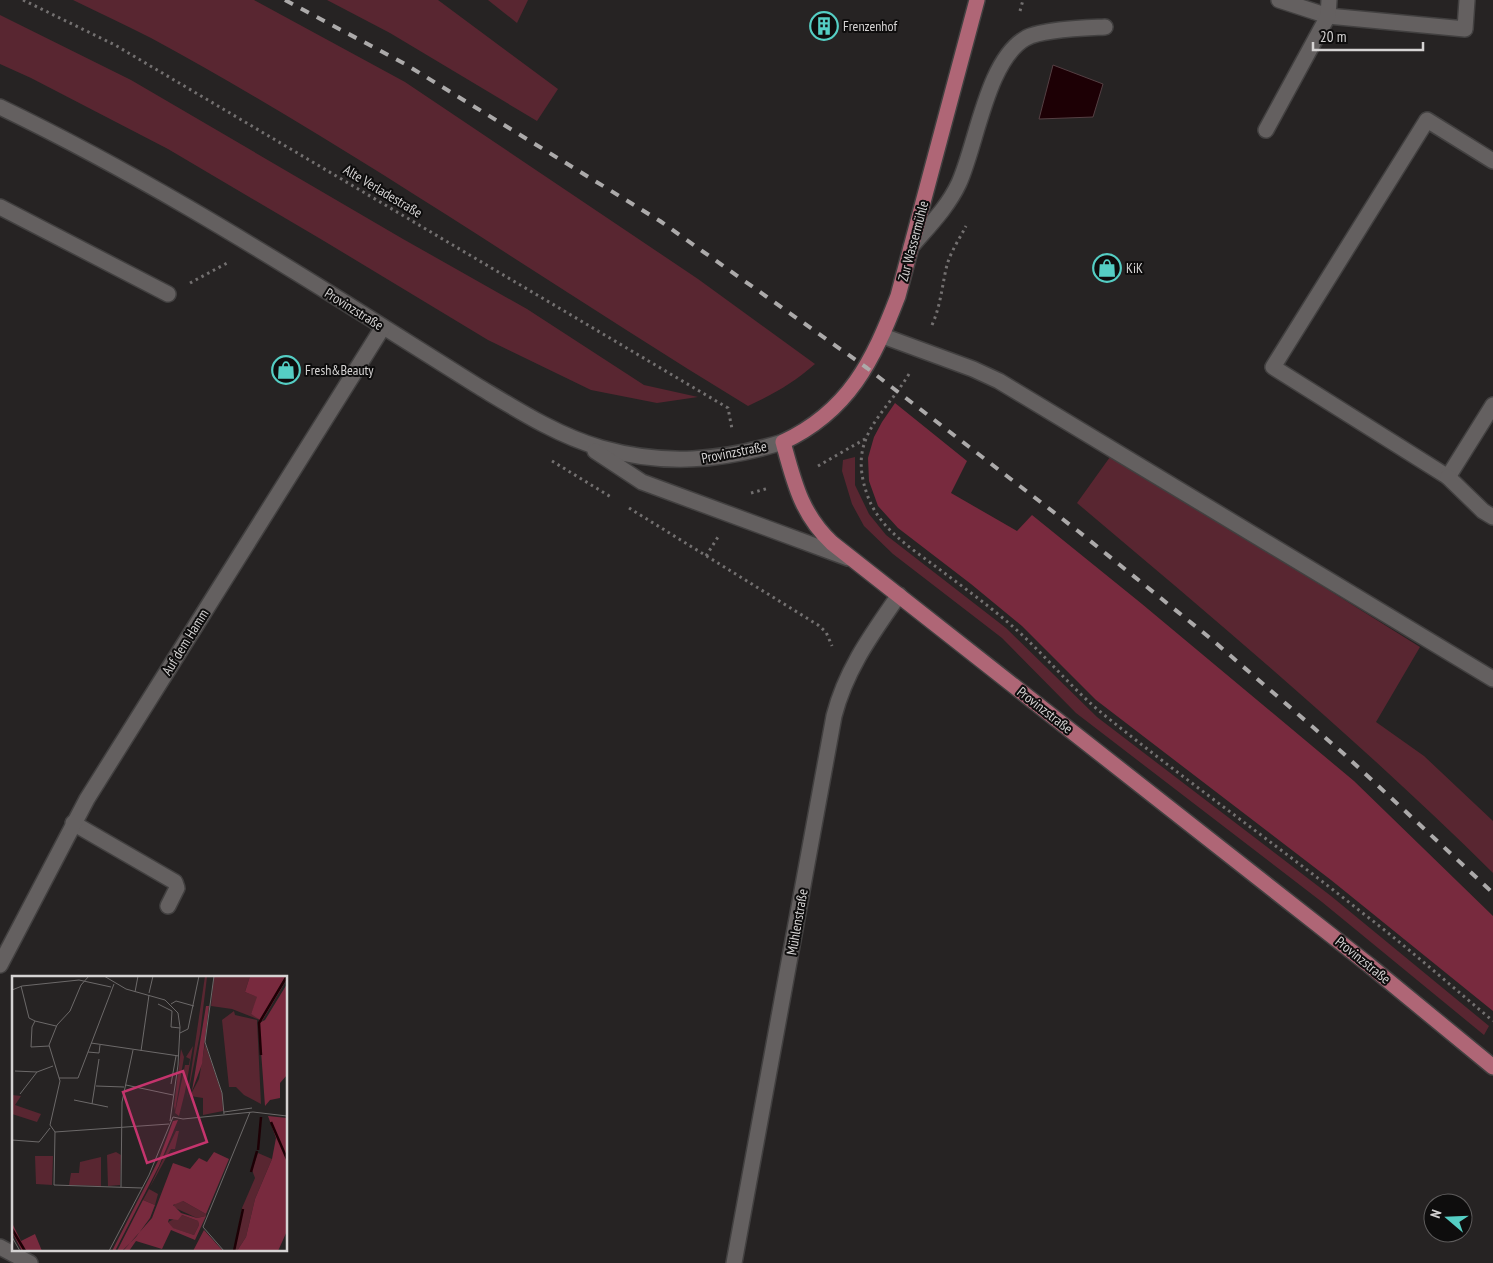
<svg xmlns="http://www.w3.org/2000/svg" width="1493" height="1263" viewBox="0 0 1493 1263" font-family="'PT Sans Narrow',sans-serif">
<rect width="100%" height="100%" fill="#262323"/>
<g fill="#592631">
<path d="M73 0H254L405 82 698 279 815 364C793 383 774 394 748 406 548 284 357 150 151 38 126 25 99 13 73 0Z"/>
<path d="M327 0H438L558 89 537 121 390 33Z"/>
<path d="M488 0H528L517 23Z"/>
<path d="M0 15 131 80 403 239 527 309 644 385 698 397 657 403 591 390 488 340 324 241 168 149 31 78 0 64Z"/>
<path d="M855 457V485L869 514 886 535 1006 628 1097 717 1331 896 1489 1026 1484 1035 1322 902 1076 713 1002 638 893 554 864 526 852 504 842 471 843 460Z"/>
<path d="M1110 457 1218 521 1420 647 1376 722 1424 756 1493 821V873C1362 743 1218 622 1077 503Z"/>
</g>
<path fill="#782a3e" d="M895 403 967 461 951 493 1017 531 1032 515 1142 604 1354 781 1493 916V1011L1331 880 1096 700 1022 626 971 584 898 528 878 506 869 481 868 458 874 437 882 422Z"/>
<path fill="#1d0005" stroke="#543f43" d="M1053 65 1103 84 1093 117 1039 119Z"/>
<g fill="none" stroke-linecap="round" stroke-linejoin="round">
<defs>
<g id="minor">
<path d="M1279 0 1328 16 1465 29 1467 0"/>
<path d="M0 107C129 169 250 243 371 319 406 341 441 363 476 385 516 409 556 435 601 448 665 466 721 461 783 442"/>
<path d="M1266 130 1328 16 1329 0"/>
<path d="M1493 161 1427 120 1273 367 1448 477 1493 405"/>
<path d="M0 207 168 294"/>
<path d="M911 247C928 227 948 207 959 183 977 143 987 60 1026 38 1043 29 1086 28 1105 27"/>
<path d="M883 336 973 369 999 381 1493 679"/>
<path d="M595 451 642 482 848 558"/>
<path d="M1448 477 1483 511 1493 517"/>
<path d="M73 823 175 882 177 888 168 906"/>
<path d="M0 965 87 799 383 327"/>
<path d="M0 1247 30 1263"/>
<path d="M734 1263 834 716C846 669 872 634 899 595"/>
</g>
<path id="major" d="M977 0 898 296C873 361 849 411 783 442 794 482 801 514 832 543L1369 965 1493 1067"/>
</defs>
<use href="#minor" stroke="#424040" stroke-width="18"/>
<use href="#major" stroke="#424040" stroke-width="18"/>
<g stroke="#737070" stroke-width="3" stroke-dasharray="2.5 4" stroke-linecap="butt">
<path d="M23 0 115 45 728 408 732 429"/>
<path d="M1020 11 1023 0"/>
<path d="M190 283 229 262"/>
<path d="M932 325C941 305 942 285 947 265 951 251 960 238 966 226"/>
<path d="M909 374C883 417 847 437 867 494 878 528 911 548 939 569 963 587 988 605 1011 625 1045 654 1072 690 1108 718 1190 784 1277 845 1360 911 1406 946 1449 984 1493 1021"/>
<path d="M552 461 611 497"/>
<path d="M818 466 865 439"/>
<path d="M751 493 769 488"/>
<path d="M629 508 818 625 826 632 832 646"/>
<path d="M706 556 718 537"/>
</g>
<use href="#minor" stroke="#646060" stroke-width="15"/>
<use href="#major" stroke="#af6676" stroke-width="15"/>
<path stroke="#acaaaa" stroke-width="4" stroke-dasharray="9 9" stroke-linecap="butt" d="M285 0 405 64 660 221 867 368 1078 531 1210 638 1344 754 1493 893"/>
</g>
<defs>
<symbol id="building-ring" viewBox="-11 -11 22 22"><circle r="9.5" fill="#0e0d0d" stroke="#55cec4" stroke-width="1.5"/><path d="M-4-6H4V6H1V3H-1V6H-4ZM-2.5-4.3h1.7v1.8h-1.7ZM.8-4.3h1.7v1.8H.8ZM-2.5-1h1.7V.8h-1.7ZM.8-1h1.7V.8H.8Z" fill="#55cec4"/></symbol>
<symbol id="shop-ring" viewBox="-11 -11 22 22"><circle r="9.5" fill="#0e0d0d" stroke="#55cec4" stroke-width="1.5"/><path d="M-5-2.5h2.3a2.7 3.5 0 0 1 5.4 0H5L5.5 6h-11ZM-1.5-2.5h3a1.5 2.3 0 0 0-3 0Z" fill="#55cec4"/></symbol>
</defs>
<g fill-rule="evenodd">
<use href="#building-ring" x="808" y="10" width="32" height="32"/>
<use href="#shop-ring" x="1091" y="252" width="32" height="32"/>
<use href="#shop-ring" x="270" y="354" width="32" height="32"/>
</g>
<g text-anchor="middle" stroke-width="4" stroke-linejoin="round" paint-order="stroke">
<g font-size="14" fill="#d5d3d3" stroke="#0e0d0d" text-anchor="start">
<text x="843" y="31">Frenzenhof</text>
<text x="1126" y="273">KiK</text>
<text x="305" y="375">Fresh&amp;Beauty</text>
</g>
<g font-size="14" fill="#d5d3d3" stroke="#0e0d0d">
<text transform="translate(383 191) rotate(31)" y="5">Alte Verladestraße</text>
<text transform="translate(913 241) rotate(-75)" y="5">Zur Wassermühle</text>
<text transform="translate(354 309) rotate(32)" y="5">Provinzstraße</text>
<text transform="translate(734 452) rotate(-11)" y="5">Provinzstraße</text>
<text transform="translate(185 642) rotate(-58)" y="5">Auf dem Hamm</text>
<text transform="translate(1045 710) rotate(38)" y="5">Provinzstraße</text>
<text transform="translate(797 922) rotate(-80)" y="5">Mühlenstraße</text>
<text transform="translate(1363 960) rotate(39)" y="5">Provinzstraße</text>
</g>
</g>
<g transform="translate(12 976)">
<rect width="275" height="275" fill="#262323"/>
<path d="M193 0 195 1 188 58 175 123ZM202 0H238L233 16 246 21 239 38 249 42 248 44 220 33 199 30ZM222 35 223 39 245 44 249 128 232 119 224 111H217L210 44ZM193 68 210 118 211 135 191 139V122L178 120 187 103ZM181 70 173 116 167 140 163 137 173 89H177L178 83 174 81ZM169 73 172 81 163 135 162 130ZM0 119 9 120 3 129 29 138 25 146 0 138ZM164 155H167L163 173H159L138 211ZM104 176 109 179 108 209 96 210 95 179ZM246 177 260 183 243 223 234 261 225 275H222L230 232 243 202 240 194ZM23 180H41L40 209 24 208ZM89 181V210L57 209 59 197H67L68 186ZM137 213 146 218 143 229 131 224ZM171 225 194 238V240L185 242 161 231 164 226ZM170 239 186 245 187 249 182 259 160 252 156 246Z" fill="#592631"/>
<path d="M238 0H274L253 36 275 3 250 45 239 38 245 21 233 16ZM275 8V99L268 107V122L258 124 253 130 247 47 253 44ZM194 30H197L190 88 180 115ZM256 140 275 142V255L266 275H225L234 261 243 223 260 183 264 162ZM166 144 147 190 103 275H100L147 183 161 145ZM202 176 217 183 194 238 171 225 161 229 169 237 185 242 194 240 183 264 159 254 150 273 124 265 117 275H111L140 242 161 187 178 193 187 182 195 186ZM170 239 186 245 187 249 182 259 161 252 156 246 157 243 166 244ZM131 224 143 229 138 242 124 261 110 275H105ZM0 247 9 265 23 258 30 275H10L0 256ZM192 254 211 275H181Z" fill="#782a3e" fill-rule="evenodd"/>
<path fill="none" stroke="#1d0005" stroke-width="2.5" d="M249 79 247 47 275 0M259 146 275 183M246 174 249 141M239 196 245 175M0 253 13 275M222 275 231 233"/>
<path fill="none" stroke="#6c6969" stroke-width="1" d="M92 0 114 13 153 24 166 37 168 51 166 89 158 145M202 0 193 66 210 117 212 138M9 10 17 42 23 45M0 14 10 10 67 4 99 11M123 16 126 0M137 17 141 0M146 28 160 35 159 51 168 52M159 28 164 25 182 30M168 57 176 53 187 0M79 67 167 80M37 70 19 71 20 51 23 45 44 50M129 75 137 19M76 76 87 77 88 69M3 95 25 96 41 90M47 102H66L102 8M159 108 164 80M114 109 161 119M84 110 112 111M8 118 25 96M62 124 96 131M80 128 87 83M212 136 240 132M43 156 38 149 48 105 37 69 45 49 58 35 69 9 77 0M43 156 42 209 130 212M43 156 157 148M0 164 27 166 38 152M109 211 110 126 121 74M0 261 8 275M97 275 137 199 161 141 171 143 241 136 275 140M212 275 191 251 238 136"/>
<path fill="#c5346d" fill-opacity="0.15" stroke="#c5346d" stroke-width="2.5" d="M171 95 195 166 135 187 111 116Z"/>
<rect width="275" height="275" fill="none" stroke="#d5d3d3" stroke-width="2.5"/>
</g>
<g transform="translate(1448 1218) rotate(289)"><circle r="24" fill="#0e0d0d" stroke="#5e5c5c"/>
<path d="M0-4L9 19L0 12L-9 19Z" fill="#55cec4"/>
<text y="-8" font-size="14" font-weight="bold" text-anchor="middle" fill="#d5d3d3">N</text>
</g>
<path d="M1313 42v8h110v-8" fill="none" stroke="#d5d3d3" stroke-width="2.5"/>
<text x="1320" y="42" font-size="15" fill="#d5d3d3" stroke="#0e0d0d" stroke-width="4" paint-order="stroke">20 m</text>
</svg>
